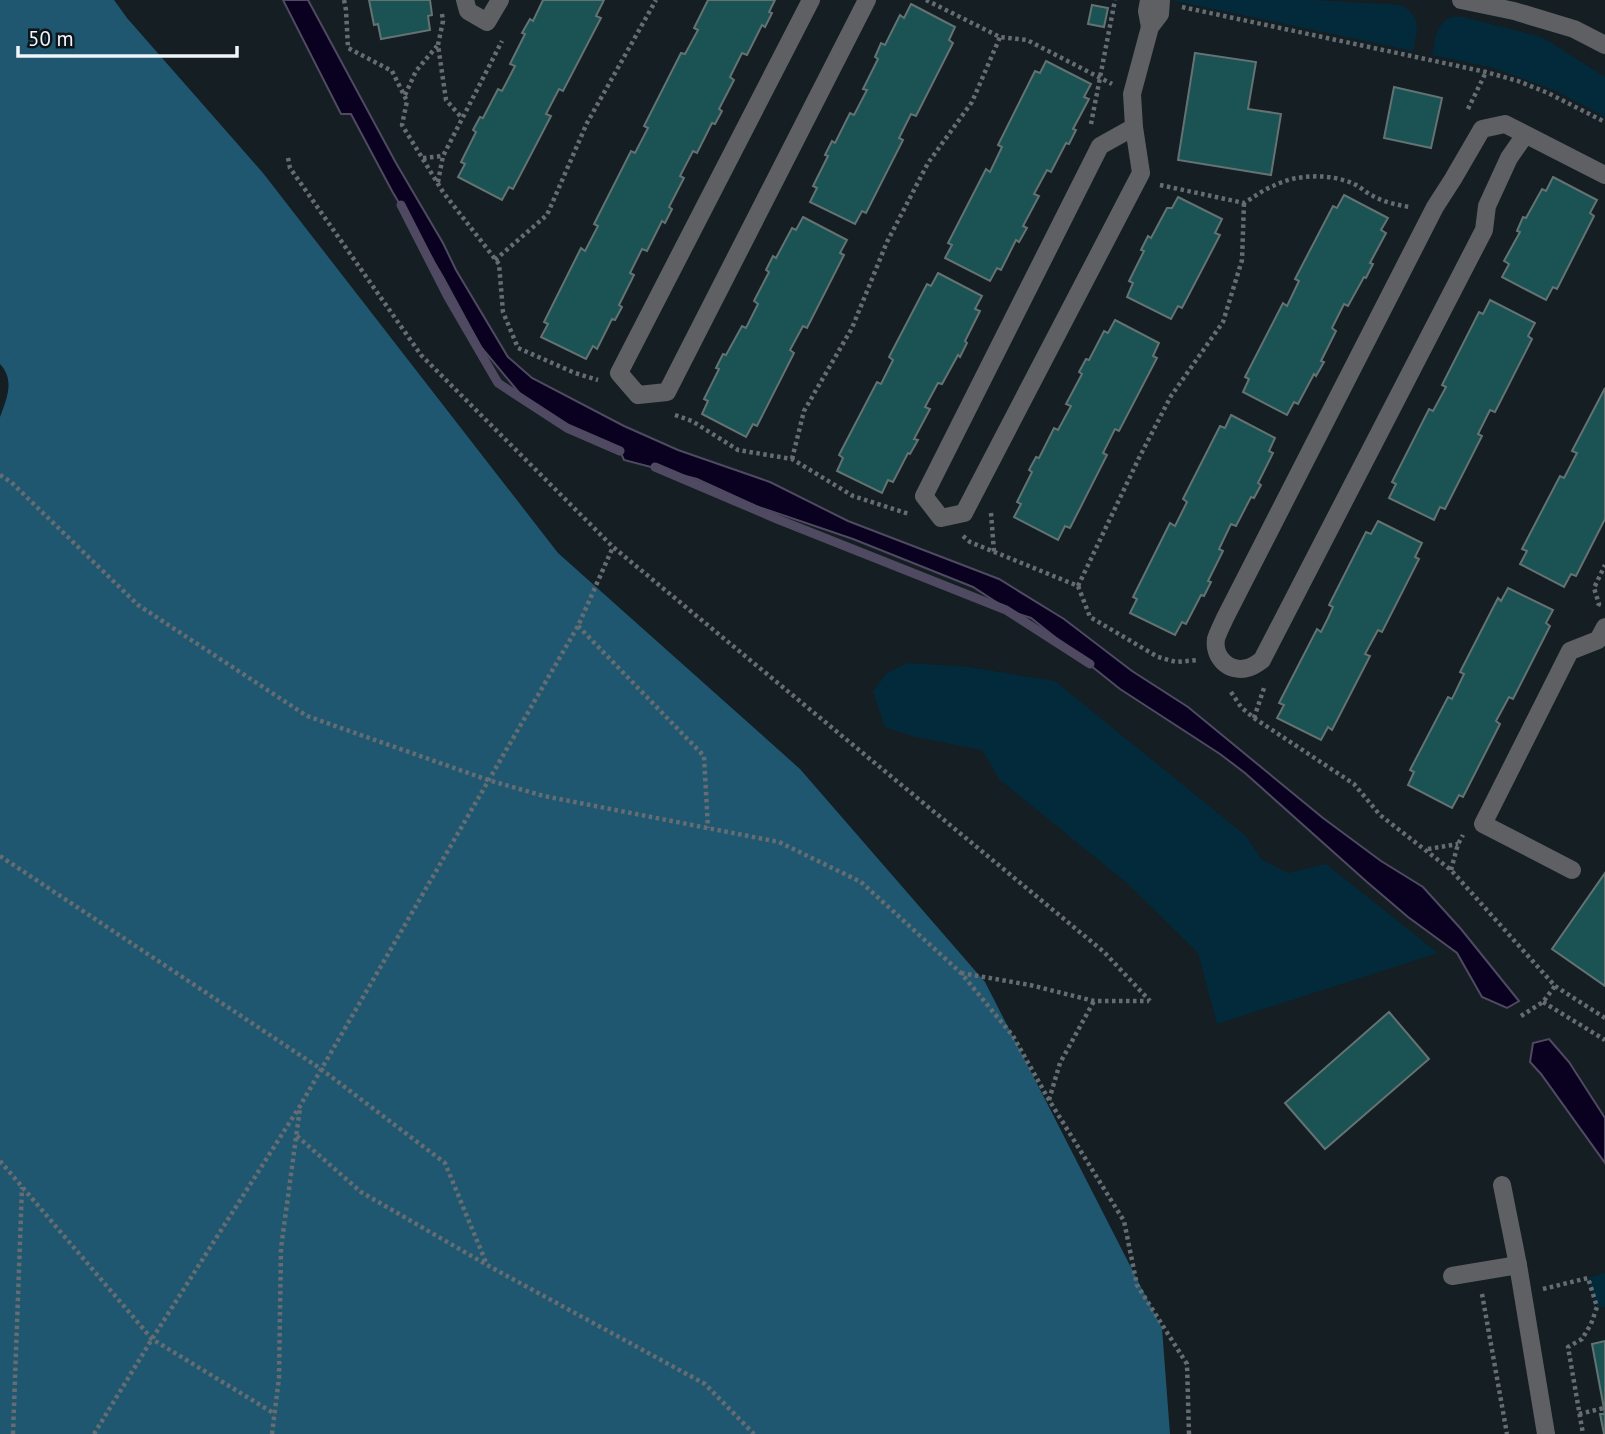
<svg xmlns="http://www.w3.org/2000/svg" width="1605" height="1434" viewBox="0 0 1605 1434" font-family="'PT Sans',sans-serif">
<rect width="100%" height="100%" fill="#141e23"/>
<g fill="#032a3a">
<path d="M1171 0H1313L1401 5C1423 17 1417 30 1413 51Z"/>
<path d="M1451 17H1463L1542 37 1605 77V117L1556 91 1491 67 1432 55C1436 39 1435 25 1451 17Z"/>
<path d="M908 663 969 667 1055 681 1246 836 1261 859 1288 873 1326 864 1438 953 1217 1024 1198 953 1127 883 1000 780 982 750 915 737 885 727 873 691 887 673Z"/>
<path d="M1605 1273V1307H1597L1588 1278Z"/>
</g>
<path fill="#1f5770" d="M0 0H114L127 18 263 173 558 553 800 769 985 982 1162 1328 1170 1434H0V417C7 398 15 380 0 364Z"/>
<g fill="#0a001f" stroke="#4f4a61" stroke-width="2">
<path d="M283 0H308L396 163 443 243 456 270 508 357 532 378 624 426 678 450 770 482 848 521 999 579 1064 619 1132 671 1188 707 1323 818 1381 861 1423 887 1461 929 1519 1001 1507 1008 1482 997 1457 953 1408 917 1367 882 1245 773 1220 754 1120 689 1031 618 1010 611 973 587 853 539 756 506 697 479 624 460 621 453 519 400 521 395 481 347 443 277 392 191 351 114H341Z"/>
<path d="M1549 1039 1569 1062 1605 1118V1163L1541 1074 1530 1062 1533 1043Z"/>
</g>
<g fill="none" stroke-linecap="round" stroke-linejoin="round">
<g stroke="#4f4a61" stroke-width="9">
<path d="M401 205 448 297 498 383 567 428 620 451"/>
<path d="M655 467 777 519 1006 610 1090 664"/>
</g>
</g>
<g fill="#1b5254" stroke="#647272" stroke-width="2">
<path d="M369 0H430L432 15 428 16 430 30 381 39 378 24 374 25Z"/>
<path d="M543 0H604L596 16 601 18 563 91 559 89 546 114 551 116 513 189 509 187 502 200 458 177 465 164 461 162 476 132 473 130 480 117 483 118 498 89 502 91 515 66 510 64 525 34 522 33 530 19 533 21Z"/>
<path d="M708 0H775L769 12 772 13 765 27 762 25 747 55 742 53 730 77 734 80 719 109 722 111 715 124 712 123 697 153 693 151 680 176 684 178 669 207 672 209 665 223 662 221 647 251 642 249 630 273 634 275 619 305 622 307 615 320 612 319 597 349 593 346 586 359 541 337 548 324 544 322 581 248 585 251 598 226 594 224 631 151 635 153 648 128 644 126 681 53 685 54 698 30 694 28Z"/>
<path d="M911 4 955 27 949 40 953 43 916 116 911 114 899 138 903 140 866 213 862 211 855 224 810 202 817 188 813 186 828 156 825 155 832 141 835 143 850 113 854 115 867 90 863 89 878 59 875 57 881 43 885 45 900 15 904 18Z"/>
<path d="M1092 5 1108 8 1104 27 1088 24Z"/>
<path d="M1195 53 1256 62 1248 109 1281 114 1271 175 1178 160Z"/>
<path d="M1046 61 1091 84 1084 97 1089 99 1073 129 1076 130 1069 144 1066 143 1051 172 1047 170 1034 194 1039 196 1023 226 1027 228 1019 242 1016 240 1001 270 997 268 990 281 945 258 952 245 948 243 986 169 990 172 1002 147 998 145 1035 71 1040 73Z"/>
<path d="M1394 87 1442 98 1431 148 1384 138Z"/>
<path d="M1553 177 1597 200 1590 213 1594 216 1557 289 1553 287 1546 300 1502 277 1509 264 1504 261 1520 232 1517 231 1523 217 1526 218 1542 189 1546 191Z"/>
<path d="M1344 195 1388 218 1381 230 1386 233 1370 263 1373 264 1366 278 1364 277 1348 306 1344 304 1332 328 1336 331 1321 361 1324 362 1316 376 1314 374 1298 404 1294 402 1287 415 1243 392 1249 379 1245 377 1283 303 1287 306 1299 281 1295 279 1333 206 1337 208Z"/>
<path d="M1178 197 1222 219 1215 233 1220 235 1182 308 1178 306 1171 319 1127 297 1133 283 1129 281 1144 251 1141 250 1148 236 1151 238 1167 208H1172Z"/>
<path d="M803 217 847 240 840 253 844 255 807 328 803 326 790 350 794 353 757 426 753 424 746 437 702 414 708 401 704 399 719 369 716 368 723 354 726 355 742 326 746 328 758 304 754 301 769 272 766 270 773 256 776 258 792 228 796 230Z"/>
<path d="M938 273 982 296 975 309 980 311 965 341 967 343 960 357 958 355 942 384 938 383 925 407 930 409 914 439 918 440 910 454 908 453 893 482 888 480 882 493 837 471 843 458 839 455 877 382 881 384 893 360 889 357 927 284 931 286Z"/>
<path d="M1490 300 1535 323 1528 336 1532 339 1495 412 1490 410 1478 434 1482 436 1445 509 1440 507 1434 520 1389 498 1396 484 1392 482 1429 409 1433 411 1446 387 1442 385 1479 312 1483 314Z"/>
<path d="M1115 320 1159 343 1153 356 1157 358 1119 431 1115 429 1103 453 1107 455 1070 528 1065 526 1058 540 1014 517 1021 504 1017 502 1032 472 1029 470 1036 457 1039 458 1054 428 1058 430 1071 406 1066 404 1082 374 1079 372 1086 359 1089 360 1104 331 1108 333Z"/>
<path d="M1605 388V519L1576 576 1571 574 1564 587 1520 564 1527 551 1522 549 1560 476 1564 478 1577 453 1572 451Z"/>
<path d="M1231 415 1275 438 1269 451 1273 453 1258 483 1261 485 1254 498 1251 497 1236 526 1231 524 1219 549 1223 551 1208 581 1211 582 1204 596 1201 595 1186 624 1182 622 1175 635 1130 613 1137 599 1133 597 1170 523 1175 526 1187 502 1183 499 1220 426 1225 428Z"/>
<path d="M1378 521 1422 543 1415 557 1419 559 1382 632 1378 630 1365 654 1370 656 1332 730 1328 727 1321 740 1277 718 1284 705 1279 703 1317 629 1321 632 1328 618 1333 607 1329 605 1366 532 1371 534Z"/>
<path d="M1508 588 1553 610 1546 623 1550 626 1513 699 1509 697 1496 721 1500 724 1463 797 1459 795 1452 808 1408 785 1414 772 1410 770 1448 697 1452 699 1464 674 1460 672 1498 598 1501 601Z"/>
<path d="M1605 873V986L1552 949Z"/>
<path d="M1389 1012 1429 1059 1325 1149 1285 1103Z"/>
<path d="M1605 1341V1434H1604L1600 1414H1605L1592 1344Z"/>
</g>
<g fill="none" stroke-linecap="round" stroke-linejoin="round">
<g stroke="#656d72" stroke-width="4.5" stroke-dasharray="3.5 3.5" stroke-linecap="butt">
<path d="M344 0 346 10 348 48 392 71 407 101 402 125 443 192 499 264 503 312 518 348 575 373 598 380"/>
<path d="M926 0 1000 37 1027 40 1112 84"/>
<path d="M1182 7 1486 72 1518 81 1548 93 1605 122"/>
<path d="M442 14 443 21 438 45 446 100 462 118"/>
<path d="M405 95 416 71 437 46"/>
<path d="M1468 109 1486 72"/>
<path d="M1091 124 1115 0"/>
<path d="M288 158 290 168 421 355 613 547 1104 952 1150 1001"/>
<path d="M423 158 443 156"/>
<path d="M438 182 443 156 502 41"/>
<path d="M1160 185 1244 203C1254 197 1263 190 1273 186 1296 174 1330 173 1354 184 1361 187 1366 193 1373 196 1384 202 1397 205 1410 207"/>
<path d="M495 260 547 215 587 123 656 0"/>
<path d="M675 415 692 421 738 450 792 459 853 496 909 514"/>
<path d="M792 459 804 411 852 328 887 242 928 163 972 102 1000 37"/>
<path d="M0 475 11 482 138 605 307 716 488 780 544 796 779 842 861 882 961 973 1013 1036 1049 1100 1124 1221 1137 1285 1187 1364 1189 1434"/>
<path d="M991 513 994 552"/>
<path d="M963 536 970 542 1078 586 1090 617 1158 657 1176 662 1198 660"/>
<path d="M1078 586 1139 458 1171 396 1223 322 1242 260 1244 203"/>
<path d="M1598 606 1599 604 1594 588 1605 565"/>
<path d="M578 626 704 756 708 828"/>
<path d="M1231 692 1241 707 1254 718 1354 784 1380 815 1451 870 1555 986 1605 1018"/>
<path d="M1254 718 1265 685"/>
<path d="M1428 849 1458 844"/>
<path d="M0 856 321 1069 445 1163 487 1265"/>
<path d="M1451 870 1458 844 1463 835"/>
<path d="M961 973 1030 985 1094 1001H1149"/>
<path d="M1543 1002 1605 1040"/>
<path d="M1521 1016 1543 1002 1555 986"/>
<path d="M1049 1100 1060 1063 1094 1001"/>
<path d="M297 1136 361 1192 487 1265 705 1384 754 1434"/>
<path d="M0 1161 152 1339 275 1414"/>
<path d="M1543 1289 1588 1278 1597 1307 1591 1324 1582 1339 1568 1347 1583 1434"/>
<path d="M1482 1294 1507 1434"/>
<path d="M1579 1414 1604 1408"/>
<path d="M13 1434 22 1187"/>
<path d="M94 1434 152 1339 300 1106 578 626 613 547"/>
<path d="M272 1434 279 1378 281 1248 300 1108"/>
</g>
<g stroke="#5e6064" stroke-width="18">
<path d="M465 0 468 11 487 22 500 0"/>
<path d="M811 0 619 373 638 395 667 392 867 0"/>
<path d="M1149 0 1147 11 1150 27"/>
<path d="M1461 0 1514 11 1574 29 1605 45"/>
<path d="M1134 127 1100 146 924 496 941 518 964 513 1141 173 1134 127 1132 94 1150 27 1160 14 1161 0"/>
<path d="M1525 135 1509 158 1487 206 1484 230 1262 660C1258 663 1252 667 1247 668 1229 673 1213 657 1216 639 1218 632 1222 625 1225 618L1435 207 1453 179 1482 129 1505 124 1605 175"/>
<path d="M1572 870 1483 824 1570 651 1598 640 1605 627"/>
<path d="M1502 1185 1518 1265 1546 1434"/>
<path d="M1452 1276 1518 1265"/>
</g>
</g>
<path d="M18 46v10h219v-10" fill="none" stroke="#f0f6fa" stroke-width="3.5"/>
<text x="28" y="46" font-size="21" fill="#f0f6fa" stroke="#0b1519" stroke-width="5" paint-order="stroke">50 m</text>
</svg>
